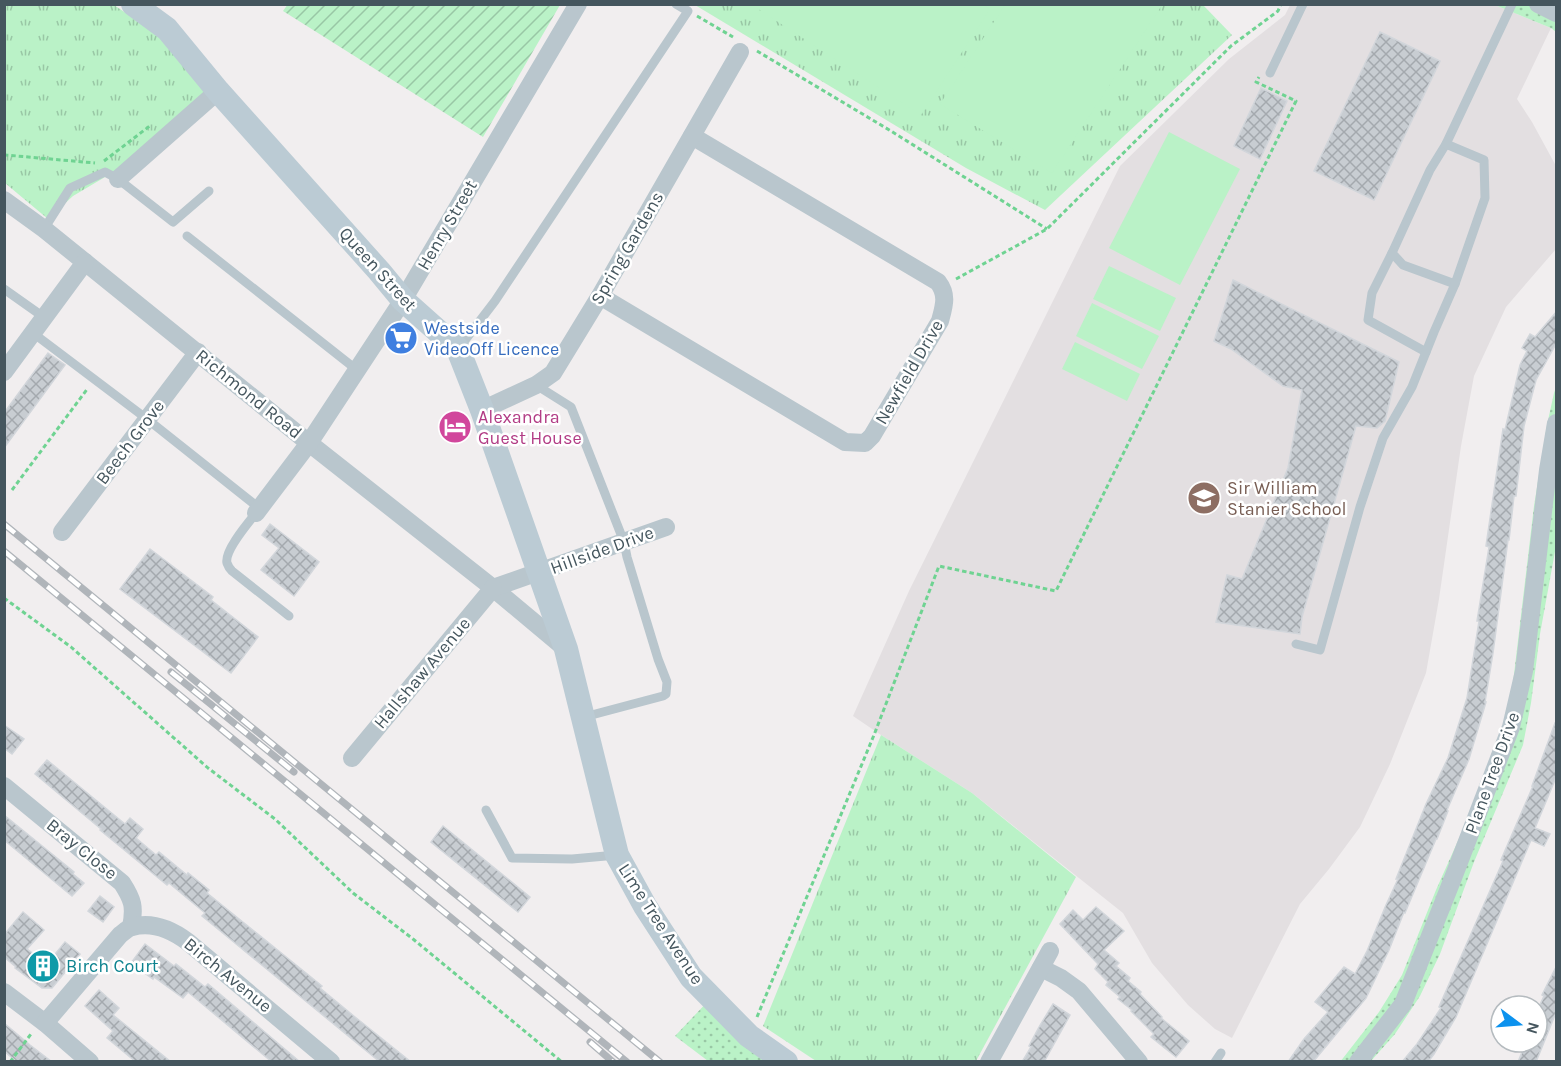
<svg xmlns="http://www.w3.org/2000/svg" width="1561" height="1066" viewBox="0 0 1561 1066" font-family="Karla,sans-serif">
<defs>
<pattern id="grass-dots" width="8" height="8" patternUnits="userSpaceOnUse" patternTransform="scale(1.5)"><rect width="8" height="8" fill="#baf2c7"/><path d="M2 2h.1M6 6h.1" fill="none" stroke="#99c7a5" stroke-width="1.8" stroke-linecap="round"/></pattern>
<pattern id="park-tufts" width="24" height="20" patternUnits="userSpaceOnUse" patternTransform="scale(1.5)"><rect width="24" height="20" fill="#baf2c7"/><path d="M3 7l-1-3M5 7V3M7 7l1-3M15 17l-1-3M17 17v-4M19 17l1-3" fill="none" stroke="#99c7a5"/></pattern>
<pattern id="garden-furrows" width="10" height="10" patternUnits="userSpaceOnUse" patternTransform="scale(1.5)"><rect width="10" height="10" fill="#baf2c7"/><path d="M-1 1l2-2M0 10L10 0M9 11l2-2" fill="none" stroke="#99c7a5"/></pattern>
<pattern id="building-cross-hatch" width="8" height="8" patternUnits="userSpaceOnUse" patternTransform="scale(1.5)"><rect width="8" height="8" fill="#c8cdd2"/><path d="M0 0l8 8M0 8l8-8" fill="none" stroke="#a4a9ae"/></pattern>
</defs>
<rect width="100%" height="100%" fill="#f1eeef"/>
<path fill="#e3dfe1" d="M1290 5H1495L1551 28 1517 99 1532 122 1556 166V249L1506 307 1474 376 1461 446 1439 599 1426 673 1390 764 1360 827 1329 869 1300 904 1232 1038 1215 1029 1188 1005 1152 963 1123 913 972 793 881 735 853 716 909 591 1120 166 1229 59 1285 15Z"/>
<g fill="url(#grass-dots)">
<path d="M1495 5H1556V32L1551 28Z"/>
<path d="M1556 387V546L1540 634 1531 703 1523 745 1474 862 1440 954 1420 996 1395 1034 1371 1061 1340 1062 1379 1012 1402 975 1436 890 1482 787 1510 708 1534 506 1547 425 1554 393Z"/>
<path d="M711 998 786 1061H708L675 1036Z"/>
</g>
<g fill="url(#park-tufts)">
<path d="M5 5H114L160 36 208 95 122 167 73 196 48 219 5 183Z"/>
<path d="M695 5H1203L1232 35 1045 210 966 168Z"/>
<path d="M881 735 972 793 1076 877 976 1061H816L763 1026Z"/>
</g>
<path fill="url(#garden-furrows)" d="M288 4H560V5L483 137 283 11Z"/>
<g fill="#baf2c7">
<path d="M983 5 990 9 921 115 752 5Z"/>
<path d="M1005 5H1162L1052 173 940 104Z"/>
<path d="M1169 132 1240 169 1180 285 1109 248Z"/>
<path d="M1109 266 1176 298 1160 331 1093 299Z"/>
<path d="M1092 303 1159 336 1142 369 1076 336Z"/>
<path d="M1075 342 1140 374 1127 401 1062 369Z"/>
</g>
<g fill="url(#building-cross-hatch)" stroke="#d2d6db" stroke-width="1.5">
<path d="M1380 32 1440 61 1374 200 1314 171Z"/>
<path d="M1261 88 1287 101 1260 159 1234 146Z"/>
<path d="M1233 280 1399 362 1385 421 1377 428 1356 426 1302 617 1300 634 1216 622 1227 575 1242 579 1288 468 1302 390 1283 386 1231 349 1214 341Z"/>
<path d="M1557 311V342L1536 380 1524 426 1516 496H1514L1509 540H1508L1493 653 1485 702H1486L1469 759 1447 810 1448 811 1437 839H1436L1405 913 1404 912 1389 950 1366 998 1313 1062H1288L1304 1039 1328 1012 1315 1002 1344 967 1355 974 1367 951 1386 905 1398 879H1396L1426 804 1448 758 1467 698 1479 621H1477L1489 547 1486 546 1503 429 1505 430 1520 365 1527 351 1522 348 1530 334 1535 337Z"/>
<path d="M411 327 414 329 398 352 389 344 400 328Z"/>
<path d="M48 353 65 365 4 448V413Z"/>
<path d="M270 524 319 562 294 596 261 570 279 548 262 535Z"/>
<path d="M150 549 213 597 211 600 258 637 231 673 120 589Z"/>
<path d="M1555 723 1557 724V775L1535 828 1550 834 1544 846 1531 840 1456 1017 1434 1054 1428 1062H1402L1417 1044 1441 1008 1439 1007 1503 861 1501 860 1533 786H1532Z"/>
<path d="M4 725 24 739 12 754 4 748Z"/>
<path d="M47 760 125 824 130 818 143 829 136 838 156 855 159 852 187 875 188 873 209 890 207 893 322 986 320 988 355 1017 411 1062H380L213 925 202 916 205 913 169 883 167 885 100 830 101 829 35 774Z"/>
<path d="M4 815 74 872 73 874 84 883 72 896 4 840Z"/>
<path d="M443 826 530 897 518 912 431 842Z"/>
<path d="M100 896 114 907 103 922 88 911Z"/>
<path d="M1096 907 1124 931 1104 950 1119 963 1116 966 1130 978 1128 981 1141 992 1140 994 1162 1017 1161 1018 1189 1041 1176 1057 1151 1037 1154 1034 1131 1011 1132 1010 1118 999 1120 997 1106 985 1108 982 1095 969 1098 964 1060 924 1073 910 1083 920Z"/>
<path d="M23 912 44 930 27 949 47 964 65 942 80 954 52 988H42L15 968 16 967 4 957V935Z"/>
<path d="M145 944 174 966 176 964 205 987 208 984 300 1062H272L188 992 183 998 154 977 153 979 131 963Z"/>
<path d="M1557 965V1010L1536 1062H1518L1526 1042H1537V1011L1544 996 1542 995Z"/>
<path d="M99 990 119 1008 113 1015 171 1062H136L107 1038 113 1031 85 1006Z"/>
<path d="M1053 1004 1070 1015 1044 1062H1022L1031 1047 1029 1046 1039 1027Z"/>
<path d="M4 1023 30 1045 52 1062H17L4 1051Z"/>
</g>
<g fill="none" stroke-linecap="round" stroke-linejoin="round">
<g stroke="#6fd392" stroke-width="3" stroke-dasharray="4.5 3" stroke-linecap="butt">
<path d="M697 16 733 37"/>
<path d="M757 51 891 131 1047 229"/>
<path d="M4 154 6 155 95 163"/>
<path d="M104 161 151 125"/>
<path d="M956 279 1047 229 1231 46 1278 11 1281 4"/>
<path d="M12 490 88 388"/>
<path d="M4 598 71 647 208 768 275 819 353 893 413 939 562 1062"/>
<path d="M757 1017 874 735 939 566 1056 591 1296 101 1256 82 1259 77"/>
<path d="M10 1062 31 1034"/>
</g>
<g stroke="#b9c6cd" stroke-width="9">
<path d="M1270 73 1303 4"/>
<path d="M44 229 70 188 105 172 118 179 173 222 209 191"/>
<path d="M187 236 357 370"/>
<path d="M1392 253 1372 293 1368 320 1426 352"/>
<path d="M1455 284 1403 265 1392 253 1430 170 1446 144 1512 4"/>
<path d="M4 289 45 318"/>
<path d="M33 333 147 419 259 508"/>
<path d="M459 348 495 301 688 11 676 4"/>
<path d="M536 385 571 407 624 542 627 557 658 659 667 682 666 694 663 696 584 717"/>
<path d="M256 513C248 523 224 551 227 563 228 566 230 569 232 571L289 616"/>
<path d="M1296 644 1320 650 1360 507 1383 438 1412 387 1434 332 1455 284 1485 198 1484 160 1446 144"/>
<path d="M486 810 512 858 572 859 617 855"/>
<path d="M1215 1062 1221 1053"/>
</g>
<g stroke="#b9c6cd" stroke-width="18">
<path d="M1538 4 1556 13"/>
<path d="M118 179 218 91"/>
<path d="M4 200 44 229 309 443 493 588 566 649"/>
<path d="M600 296 845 442 865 443 872 436 940 321C944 306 948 295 938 282L692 136"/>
<path d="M4 372 85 262"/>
<path d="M482 410 536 385 553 373 600 296 740 52"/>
<path d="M256 513 309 443 403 300 578 4"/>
<path d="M62 532 198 352"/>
<path d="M493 588 666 527"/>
<path d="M352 758 493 588"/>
<path d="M4 786 122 883C133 900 135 907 131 927"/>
<path d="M1041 968 1061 978 1079 991 1139 1062"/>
<path d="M4 992 45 1023 90 1062"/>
<path d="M45 1023 120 935C124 932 128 928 132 927 153 921 172 930 188 942L331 1062"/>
<path d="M989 1062 1050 951"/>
<path d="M1358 1062 1403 1004 1453 878 1511 727 1524 671 1548 470 1556 423"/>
</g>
<path stroke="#bbcbd4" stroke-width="24" d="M133 4 167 29 218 91 379 271 403 300 458 349 482 410 566 649 617 855 645 906 691 977 749 1036 786 1062"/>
<defs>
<g id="rail">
<path d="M4 524 660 1062"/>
<path d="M4 551 627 1062"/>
<path d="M171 672 294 772"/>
<path d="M590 1042 613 1062"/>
</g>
</defs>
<use href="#rail" stroke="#b0b5ba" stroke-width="7"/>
<use href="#rail" stroke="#fff" stroke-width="4.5" stroke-dasharray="14" stroke-linecap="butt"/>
</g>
<defs>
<symbol id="supermarket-disc" viewBox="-11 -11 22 22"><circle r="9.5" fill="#3f7fe0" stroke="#fff"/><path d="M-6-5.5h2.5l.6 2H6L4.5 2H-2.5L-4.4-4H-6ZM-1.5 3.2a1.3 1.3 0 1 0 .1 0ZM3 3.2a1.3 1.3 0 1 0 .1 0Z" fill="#fff"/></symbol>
<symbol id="hotel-disc" viewBox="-11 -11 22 22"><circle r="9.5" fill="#d1479c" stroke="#fff"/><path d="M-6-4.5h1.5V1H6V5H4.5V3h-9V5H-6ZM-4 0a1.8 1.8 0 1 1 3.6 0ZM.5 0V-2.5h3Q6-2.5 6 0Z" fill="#fff"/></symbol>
<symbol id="school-disc" viewBox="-11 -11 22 22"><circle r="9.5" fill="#8d6e63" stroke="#fff"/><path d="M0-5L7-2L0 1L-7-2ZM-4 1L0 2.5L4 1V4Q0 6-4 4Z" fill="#fff"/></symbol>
<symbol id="building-disc" viewBox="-11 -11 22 22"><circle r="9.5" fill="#0f9aa8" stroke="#fff"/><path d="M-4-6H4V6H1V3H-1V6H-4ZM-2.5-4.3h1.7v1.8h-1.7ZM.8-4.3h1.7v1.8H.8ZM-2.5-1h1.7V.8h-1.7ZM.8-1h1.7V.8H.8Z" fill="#fff"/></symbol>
</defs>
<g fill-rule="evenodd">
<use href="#supermarket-disc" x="382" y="319" width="38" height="38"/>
<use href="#hotel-disc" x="436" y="408" width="38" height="38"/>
<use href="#school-disc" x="1185" y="479" width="38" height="38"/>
<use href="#building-disc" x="24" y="947" width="38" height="38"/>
</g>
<g text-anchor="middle" stroke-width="5" stroke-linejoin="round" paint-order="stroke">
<g font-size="18" fill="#45565e" stroke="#fff">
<text transform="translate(447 225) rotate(-60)" y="6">Henry Street</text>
<text transform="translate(627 248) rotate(-60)" y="6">Spring Gardens</text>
<text transform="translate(378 269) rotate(48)" y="6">Queen Street</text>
<text transform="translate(909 372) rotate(-60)" y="6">Newfield Drive</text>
<text transform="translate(249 394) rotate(39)" y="6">Richmond Road</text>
<text transform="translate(130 442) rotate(-53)" y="6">Beech Grove</text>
<text transform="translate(602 550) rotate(-20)" y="6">Hillside Drive</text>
<text transform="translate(422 673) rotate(-50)" y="6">Hallshaw Avenue</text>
<text transform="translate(1492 773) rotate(-70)" y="6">Plane Tree Drive</text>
<text transform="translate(82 849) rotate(39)" y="6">Bray Close</text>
<text transform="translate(661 924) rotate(57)" y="6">Lime Tree Avenue</text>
<text transform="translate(228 975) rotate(39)" y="6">Birch Avenue</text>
</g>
<g font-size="18" fill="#366cbe" stroke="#fff" text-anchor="start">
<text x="424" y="334">Westside<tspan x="424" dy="21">VideoOff Licence</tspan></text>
</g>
<g font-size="18" fill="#b23c85" stroke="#fff" text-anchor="start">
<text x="478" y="423">Alexandra<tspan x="478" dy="21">Guest House</tspan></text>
</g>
<g font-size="18" fill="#785e54" stroke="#fff" text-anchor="start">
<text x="1227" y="494">Sir William<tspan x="1227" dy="21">Stanier School</tspan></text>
</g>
<g font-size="18" fill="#0d838f" stroke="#fff" text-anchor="start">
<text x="66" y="972">Birch Court</text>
</g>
</g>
<rect width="1561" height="1066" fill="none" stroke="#45565e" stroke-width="12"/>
<g transform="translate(1519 1024) rotate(106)"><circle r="28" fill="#ffffff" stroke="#b5bbbf" stroke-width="1.5"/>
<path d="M0-4.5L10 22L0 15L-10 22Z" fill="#0c92ee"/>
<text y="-9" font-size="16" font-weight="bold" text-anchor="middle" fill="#45565e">N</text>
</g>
</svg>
